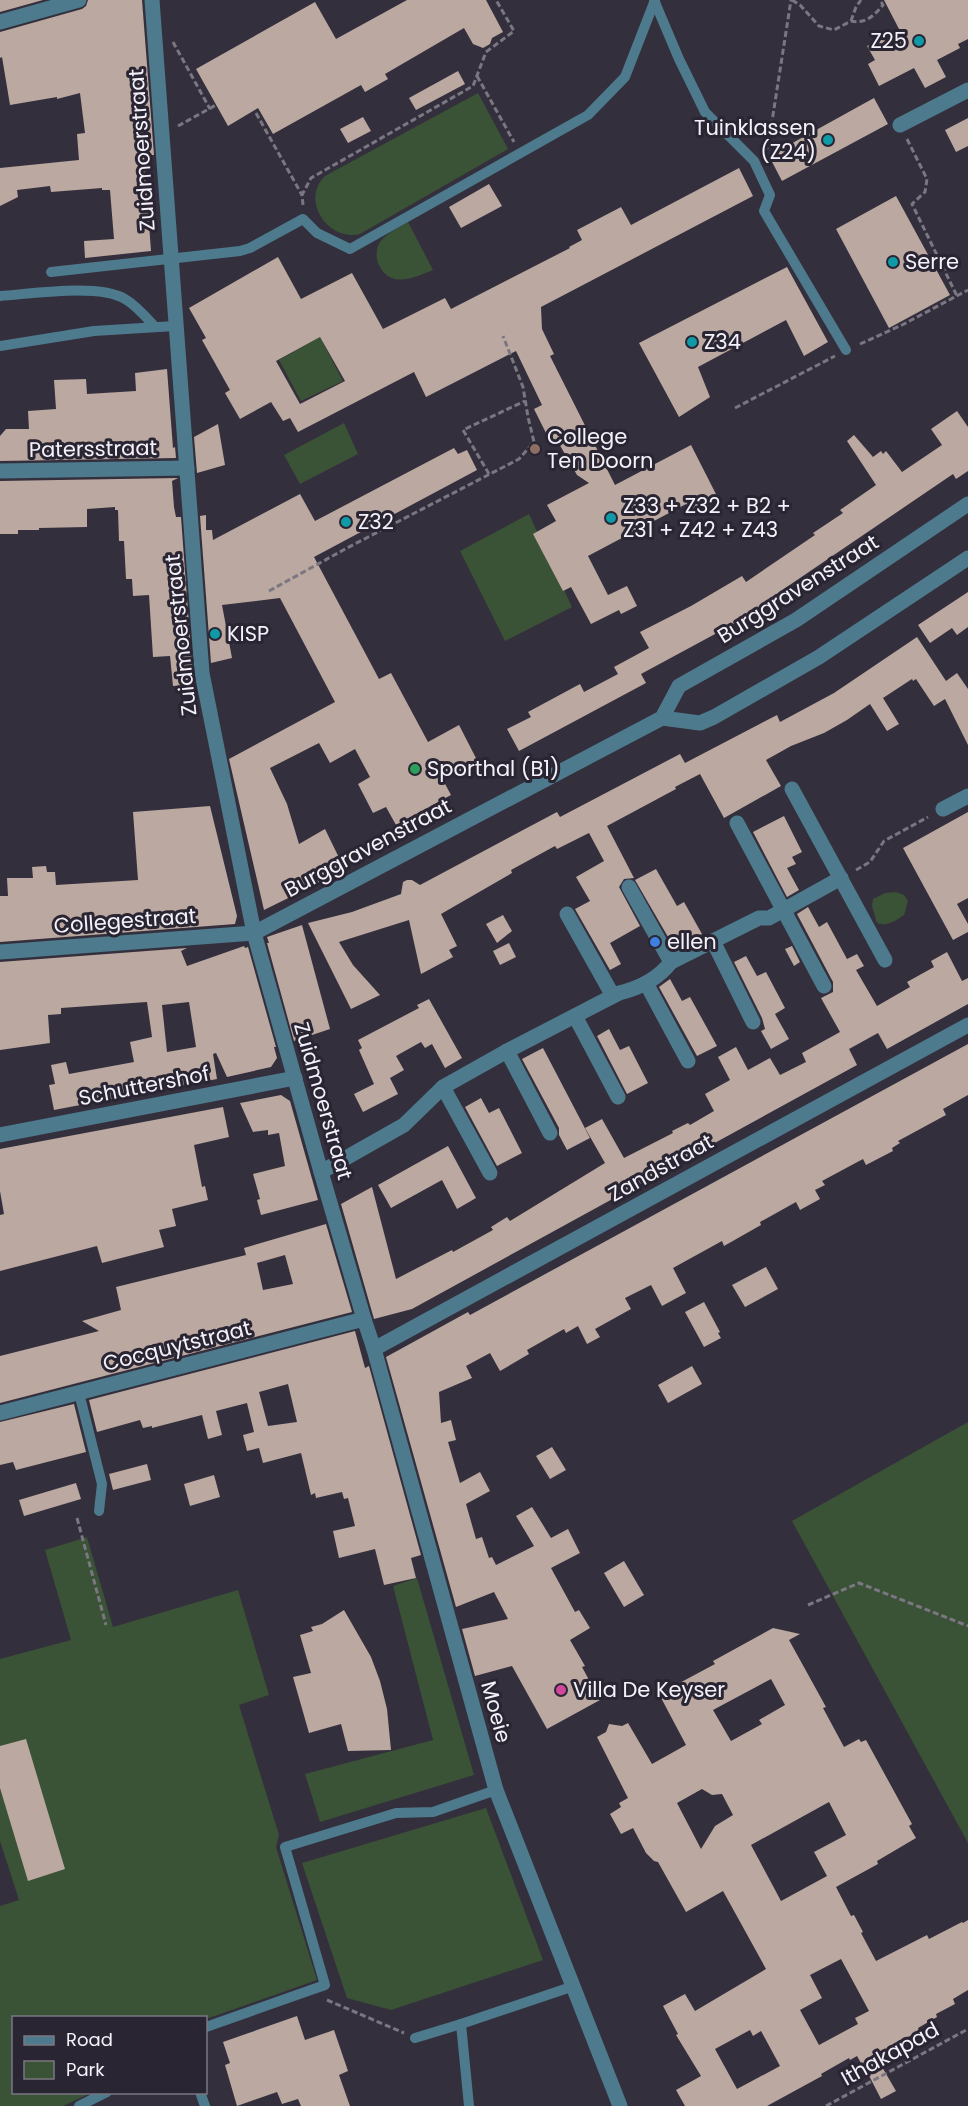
<svg xmlns="http://www.w3.org/2000/svg" width="968" height="2106" viewBox="0 0 968 2106" font-family="Poppins,sans-serif">
<rect width="100%" height="100%" fill="#342f3d"/>
<g fill="#3a5235">
<path d="M478 93 508 149 360 234C328 242 300 200 325 176Z"/>
<path d="M408 222 433 270C413 278 391 289 379 265 376 259 376 252 378 246 382 235 399 228 408 222Z"/>
<path d="M320 337 343 381 301 401 279 360Z"/>
<path d="M344 423 358 454 300 484 284 455Z"/>
<path d="M529 514 572 607 505 641 460 551Z"/>
<path d="M896 892 904 895 908 901 904 915C895 921 887 927 877 923L872 906 873 899 885 893Z"/>
<path d="M968 1422V1843L792 1521Z"/>
<path d="M87 1537 113 1627 238 1590 269 1695 239 1705 279 1835 276 1847 317 1980 206 2019V2018H14V2092L91 2093 63 2106H0V1906L19 1900 0 1841V1659L71 1640 45 1550Z"/>
<path d="M417 1578 474 1775 320 1822 305 1774 433 1740 393 1586Z"/>
<path d="M486 1808 543 1960 391 2010 347 1998 302 1863Z"/>
</g>
<g fill="#bba8a0" fill-rule="evenodd">
<path d="M0 0H43L0 12Z"/>
<path d="M88 0H142L154 155H144L151 251 85 258 84 241 114 239 110 190H102V188L51 192 50 186 17 190 18 197 0 206V168L79 160 77 134 85 133 80 93 57 99V97L10 105 2 57 0 58V32L82 9 86 6Z"/>
<path d="M407 0H486L503 32 492 38 490 44 483 48 473 44 464 28 385 74 388 79 365 92 361 85 273 134 258 108 228 126 196 69 315 2 336 39Z"/>
<path d="M884 0H968V39L958 44 960 48 937 60 946 77 925 88 914 68 879 86 868 64 875 60 867 46 899 29Z"/>
<path d="M458 71 465 84 416 110 409 98Z"/>
<path d="M874 98 888 124 782 181 769 156Z"/>
<path d="M363 117 371 131 348 143 340 129Z"/>
<path d="M968 118V146L956 152 945 130Z"/>
<path d="M739 168 753 196 541 307 542 329 554 354 550 356 615 485 691 445 719 500 691 515 686 504 588 556 608 595 627 586 637 606 621 614 619 610 591 624 571 587 563 591 533 534 556 521 547 505 589 483 577 475 558 442 552 445 534 409 542 405 516 351 426 397 414 372 298 432 290 418 283 421 271 402 240 419 225 393 230 390 202 340 206 338 189 308 278 257 301 299 352 273 383 329 445 298 451 309 570 248 569 247 582 240 577 230 621 207 631 225ZM320 337 345 381 300 404 276 361Z"/>
<path d="M489 184 502 206 461 228 449 207Z"/>
<path d="M896 196 950 295 889 328 836 229Z"/>
<path d="M787 267 828 342 804 356 786 320 698 367 710 397 679 417 639 343Z"/>
<path d="M167 369 173 448 175 447 176 458 0 461V436L6 429H29L28 411 56 409 54 380 86 379 87 394 136 391 135 373Z"/>
<path d="M957 411 968 427V471L956 479 953 474 775 595 777 598 741 620 641 674 646 683 519 751 507 729 531 717 528 712 580 684 584 692 618 674 614 667 649 648 640 632 691 606 742 576 746 582 815 535 813 533 843 513 840 510 876 485 847 441 854 435 873 457 881 451 883 454 886 451 902 472 942 445 931 429Z"/>
<path d="M218 424 225 465 197 473 194 437Z"/>
<path d="M454 448 458 454 467 450 477 470 314 557 379 679 391 673 428 742 459 725 478 762 443 780 451 795 396 825 386 807 373 813 358 784 370 777 355 749 330 763 319 743 270 768 287 804 299 844 325 829 345 870 264 910 229 759 335 702 280 598 222 605 232 658 211 663 200 516 206 515V530H212L213 540 300 494 315 521Z"/>
<path d="M178 478 172 481 174 507 176 517H181L192 666 186 667 189 685 173 686 170 656 153 657 149 595 133 596 132 579H126L124 541H119L118 510H115V507L87 509V527L39 528V530H18V534H0V481Z"/>
<path d="M968 592V627L957 635 952 628 930 643 918 625Z"/>
<path d="M917 637 946 681 957 673 968 689V745L945 699 934 706 916 679 913 681 912 679 883 698 899 724 887 731 870 704 847 720 824 733 791 746 766 760 781 786 724 818 700 774 675 787 676 789 607 826 634 878 624 879 619 887 640 926 610 943 621 964 610 970 575 909 590 901 576 877 604 861 589 833 557 849 555 846 511 870 512 873 441 914 457 946 449 950 453 957 421 974 409 920 339 942 353 965 380 995 351 1009 308 923 352 912 401 894 403 882 407 880H412L420 885 557 812 560 817 680 754 685 763 777 715 780 722 834 693Z"/>
<path d="M210 806 237 916 235 924 0 942V896H8L7 878H33L32 867 46 866 47 872H55L56 885 138 880 133 812Z"/>
<path d="M968 812V898L957 904 968 924V932L953 940 903 848Z"/>
<path d="M784 816 802 852 792 857 796 864 787 868 799 890 787 897 753 832Z"/>
<path d="M656 869 677 906 684 902 702 934 675 949 635 880Z"/>
<path d="M808 907 819 927 827 922 847 959 857 954 864 966 856 970 877 1006 910 987 907 982 934 967 931 961 947 952 962 981 968 978V1004L887 1049 878 1033 849 1049 857 1065 412 1309 374 1319 341 1204 372 1187 396 1279 452 1250 453 1252 493 1230 491 1227 507 1217 510 1221 605 1163 585 1128 602 1119 624 1158 673 1133 672 1131 688 1123 690 1125 714 1111 705 1094 730 1080 718 1057 736 1047 748 1070 770 1058 780 1075 806 1062 802 1053 840 1032 821 998 833 992V982L797 914Z"/>
<path d="M503 915 512 931 497 943 486 924Z"/>
<path d="M302 925 330 1029 294 1041 267 943H269L267 937Z"/>
<path d="M509 943 516 957 500 965 493 951Z"/>
<path d="M244 946 245 948 248 947 276 1047H274L277 1058 271 1067 227 1077 216 1053 213 1054 217 1079 54 1110 49 1085 55 1084 51 1065 66 1062 69 1074 134 1062 130 1042 152 1037 147 1002 61 1008V1014L48 1015 50 1043 0 1050V962L187 948 181 951 187 966ZM189 1002 196 1047 167 1052 162 1005Z"/>
<path d="M792 946 800 962 794 966 785 949Z"/>
<path d="M746 956 757 976 766 972 785 1008 775 1014 789 1039 771 1049 761 1031 765 1029 762 1018 734 962Z"/>
<path d="M670 979 682 1001 690 997 717 1046 697 1056 659 987Z"/>
<path d="M429 999 462 1058 445 1068 432 1044 425 1048 421 1042 396 1056 404 1070 390 1078 398 1094 363 1112 354 1094 374 1084 359 1050 362 1048 358 1040 419 1008 417 1005Z"/>
<path d="M609 1029 620 1050 629 1046 648 1083 627 1094 597 1036Z"/>
<path d="M968 1044V1095L943 1109 946 1115 898 1141 900 1143 892 1148 893 1151 866 1165 863 1159 822 1181 825 1185 815 1190 820 1199 800 1210 796 1202 760 1222 761 1225 724 1246 722 1241 673 1268 686 1293 662 1306 651 1285 625 1298 631 1309 595 1329 600 1337 587 1344 578 1326 566 1333 564 1329 527 1350 529 1354 500 1371 490 1353 466 1366 472 1378 439 1392 441 1423 451 1420 456 1440 448 1442 460 1483 480 1472 490 1491 466 1504 476 1539 482 1537 489 1558 492 1557 496 1565 534 1546 516 1516 532 1507 551 1538 568 1529 580 1553 551 1568 575 1612 579 1610 590 1628 570 1640 585 1666 582 1667 600 1700 547 1729 512 1666 475 1676 462 1629 508 1619 494 1592 456 1607 386 1357 468 1312 470 1315Z"/>
<path d="M543 1048 590 1138 567 1150 559 1135V1128L522 1059Z"/>
<path d="M281 1095 290 1101 318 1200 261 1215 257 1200 260 1199 253 1174 285 1166 279 1133 268 1135V1130L253 1132 240 1103Z"/>
<path d="M481 1098 489 1113 499 1108 522 1153 497 1166 465 1107Z"/>
<path d="M223 1107 229 1137 194 1145 202 1187 205 1186 208 1200 172 1209 176 1226 159 1230 164 1247 102 1263 97 1246 0 1271V1215L4 1214 0 1191V1149Z"/>
<path d="M448 1146 476 1198 457 1209 442 1180 391 1208 378 1185Z"/>
<path d="M326 1224 352 1312 0 1403V1356L99 1331 82 1321 121 1310 116 1287 246 1255 244 1248ZM285 1255 293 1284 263 1290 257 1263Z"/>
<path d="M766 1267 778 1289 745 1307 732 1285Z"/>
<path d="M704 1302 720 1332 718 1333 721 1338 704 1347 685 1312Z"/>
<path d="M355 1331 365 1368 369 1366 421 1555 411 1558 416 1578 384 1585 375 1549 339 1558 333 1531 355 1526 348 1498 344 1499 342 1492 316 1498 315 1493 311 1495 301 1453 263 1463 259 1448 247 1451 243 1435 254 1432 247 1403 216 1411 222 1435 208 1439 202 1415 152 1428V1426L143 1428 140 1420 97 1432 89 1400ZM288 1384 297 1422 268 1426 259 1392Z"/>
<path d="M692 1366 702 1384 668 1403 658 1385Z"/>
<path d="M74 1404 86 1452 16 1470 13 1462 0 1465V1422Z"/>
<path d="M552 1447 566 1470 550 1479 536 1456Z"/>
<path d="M147 1464 151 1480 113 1490 109 1474Z"/>
<path d="M214 1475 220 1497 190 1506 184 1484Z"/>
<path d="M76 1483 81 1499 24 1516 19 1500Z"/>
<path d="M624 1561 644 1595 624 1607 604 1573Z"/>
<path d="M344 1610 371 1657 380 1681 387 1709 391 1750 348 1751 341 1724 309 1733 293 1677 311 1673 300 1635 313 1631 311 1627 322 1624Z"/>
<path d="M773 1628 800 1634 789 1640 826 1707 823 1708 844 1747 859 1739 861 1742 866 1740 912 1824 909 1826 916 1838 877 1861 878 1864 836 1887 851 1916 854 1915 863 1932 861 1933 876 1961 927 1935 929 1939 962 1922 963 1923 968 1920V1990L953 1999 955 2004 936 2014 937 2017 918 2028 919 2031 899 2042 901 2044 881 2055 882 2057 878 2060 896 2091 881 2099 862 2062 861 2063 857 2056 850 2060 849 2058 821 2074 822 2076 767 2106H685L676 2090 701 2076 676 2035 678 2034 663 2006 685 1994 695 2011 766 1969 723 1891 686 1912 658 1862 654 1861 646 1853 633 1828 621 1834 610 1814 621 1807 619 1803 628 1798 597 1737 606 1732 609 1724 622 1726 628 1723 652 1764 686 1745 659 1694 715 1664 713 1661ZM771 1679 785 1705 759 1720 762 1724 731 1741 713 1710ZM702 1789 712 1795 722 1794 733 1815 715 1826 701 1849 677 1803ZM829 1802 846 1835 814 1852 827 1876 781 1901 751 1845ZM841 1959 869 2011 855 2018 858 2024 819 2045 800 2010 822 1998 810 1975ZM750 2030 753 2036 761 2031 780 2066 737 2089 715 2049Z"/>
<path d="M26 1739 65 1869 28 1881 0 1788V1746Z"/>
<path d="M297 2016 305 2040 334 2030 348 2071 339 2075 350 2106H301L298 2099 282 2104 277 2092 237 2106 225 2065 230 2063 223 2042Z"/>
</g>
<g fill="none" stroke-linecap="round" stroke-linejoin="round">
<g stroke="#7a7682" stroke-width="3" stroke-dasharray="6 3" stroke-linecap="butt">
<path d="M792 0 800 5 819 26 834 30 851 21C865 24 874 16 883 5L880 0"/>
<path d="M851 21 856 7 861 0"/>
<path d="M173 42 210 109"/>
<path d="M477 76 514 142"/>
<path d="M256 113 302 195"/>
<path d="M178 126 216 105"/>
<path d="M907 139 927 179 925 192 912 204 957 296"/>
<path d="M764 151 768 147 791 0"/>
<path d="M303 205 302 195 311 178 473 86 486 52 514 31 496 0"/>
<path d="M860 344 902 325 968 290"/>
<path d="M735 408 835 356"/>
<path d="M489 474 463 430 525 401"/>
<path d="M269 591 347 548 519 459 534 442 528 417 523 387 503 336"/>
<path d="M856 870 870 862 884 841 928 817"/>
<path d="M77 1518 106 1625"/>
<path d="M808 1605 859 1583 968 1626"/>
<path d="M327 2000 404 2033"/>
<path d="M826 2106 968 2029"/>
</g>
<g stroke="#4d7b8d" stroke-width="10">
<path d="M654 0 679 59 705 112 754 161 770 195 764 211 846 350"/>
<path d="M51 272 240 251 250 248 303 219 317 233 350 249 588 115 625 77 655 0"/>
<path d="M0 296C31 294 99 283 125 299 137 306 146 317 155 327"/>
<path d="M0 346 94 331 175 326"/>
<path d="M79 1393 102 1484 99 1511"/>
<path d="M206 2027 325 1985 285 1847 396 1813 433 1812 496 1790"/>
<path d="M415 2038 461 2024"/>
<path d="M200 2092 205 2106"/>
<path d="M79 2106 107 2092"/>
<path d="M469 2106 461 2024 574 1986"/>
</g>
<g stroke="#4d7b8d" stroke-width="15">
<path d="M152 0 202 673 254 933 321 1172 364 1319 374 1349 496 1790 620 2106"/>
<path d="M0 22 79 0"/>
<path d="M900 125 968 90"/>
<path d="M0 471 187 468"/>
<path d="M662 718 700 723 714 717 819 657 968 558"/>
<path d="M792 789 885 960"/>
<path d="M943 809 968 796"/>
<path d="M737 823 824 986"/>
<path d="M629 887 671 962"/>
<path d="M567 914 613 996"/>
<path d="M713 941 753 1022"/>
<path d="M0 952 254 933 662 718 679 686 796 620 968 504"/>
<path d="M646 983 688 1061"/>
<path d="M575 1016 618 1097"/>
<path d="M507 1051 550 1133"/>
<path d="M443 1087 507 1051 619 993C640 988 658 979 671 962L759 918H769L841 878"/>
<path d="M0 1135 295 1078"/>
<path d="M321 1172 404 1125 443 1087 490 1173"/>
<path d="M374 1349 968 1025"/>
<path d="M0 1413 364 1319"/>
</g>
</g>
<g fill="#0f9aa8" stroke="#2a2532" stroke-width="2">
<circle cx="919" cy="41" r="6"/>
<circle cx="828" cy="140" r="6"/>
<circle cx="893" cy="262" r="6"/>
<circle cx="692" cy="342" r="6"/>
<circle cx="611" cy="518" r="6"/>
<circle cx="346" cy="522" r="6"/>
<circle cx="215" cy="634" r="6"/>
</g>
<circle fill="#8d6e63" stroke="#2a2532" stroke-width="2" cx="535" cy="449" r="6"/>
<circle fill="#2e9e5b" stroke="#2a2532" stroke-width="2" cx="415" cy="769" r="6"/>
<circle fill="#3f7fe0" stroke="#2a2532" stroke-width="2" cx="655" cy="942" r="6"/>
<circle fill="#d1479c" stroke="#2a2532" stroke-width="2" cx="561" cy="1690" r="6"/>
<g text-anchor="middle" stroke-width="6" stroke-linejoin="round" paint-order="stroke">
<g font-size="21" fill="#f4f1fa" stroke="#2a2532" text-anchor="start">
<text x="907" y="48" text-anchor="end">Z25</text>
<text x="816" y="135" text-anchor="end">Tuinklassen<tspan x="816" dy="24">(Z24)</tspan></text>
<text x="905" y="269">Serre</text>
<text x="704" y="349">Z34</text>
<text x="547" y="444">College<tspan x="547" dy="24">Ten Doorn</tspan></text>
<text x="623" y="513">Z33 + Z32 + B2 +<tspan x="623" dy="24">Z31 + Z42 + Z43</tspan></text>
<text x="358" y="529">Z32</text>
<text x="227" y="641">KISP</text>
<text x="427" y="776">Sporthal (B1)</text>
<text x="667" y="949">ellen</text>
<text x="573" y="1697">Villa De Keyser</text>
</g>
<g font-size="21" fill="#f4f1fa" stroke="#2a2532">
<text transform="translate(142 150) rotate(-94)" y="7">Zuidmoerstraat</text>
<text transform="translate(93 449) rotate(-1)" y="7">Patersstraat</text>
<text transform="translate(798 589) rotate(-32)" y="7">Burggravenstraat</text>
<text transform="translate(181 635) rotate(-96)" y="7">Zuidmoerstraat</text>
<text transform="translate(368 848) rotate(-28)" y="7">Burggravenstraat</text>
<text transform="translate(125 921) rotate(-4)" y="7">Collegestraat</text>
<text transform="translate(144 1086) rotate(-11)" y="7">Schuttershof</text>
<text transform="translate(323 1101) rotate(74)" y="7">Zuidmoerstraat</text>
<text transform="translate(661 1168) rotate(-29)" y="7">Zandstraat</text>
<text transform="translate(177 1346) rotate(-14)" y="7">Cocquytstraat</text>
<text transform="translate(496 1712) rotate(75)" y="7">Moeie</text>
<text transform="translate(890 2054) rotate(-29)" y="7">Ithakapad</text>
</g>
</g>
<rect x="12" y="2016" width="195" height="78" fill="#2a2532" stroke="#7b7782" stroke-width="1.5"/>
<rect x="24" y="2036" width="30" height="9" fill="#4d7b8d" stroke="#7b7782" stroke-width="1.5"/>
<text x="66" y="2046" font-size="18" fill="#f4f1fa">Road</text>
<rect x="24" y="2061" width="30" height="18" fill="#3a5235" stroke="#7b7782" stroke-width="1.5"/>
<text x="66" y="2076" font-size="18" fill="#f4f1fa">Park</text>
</svg>
